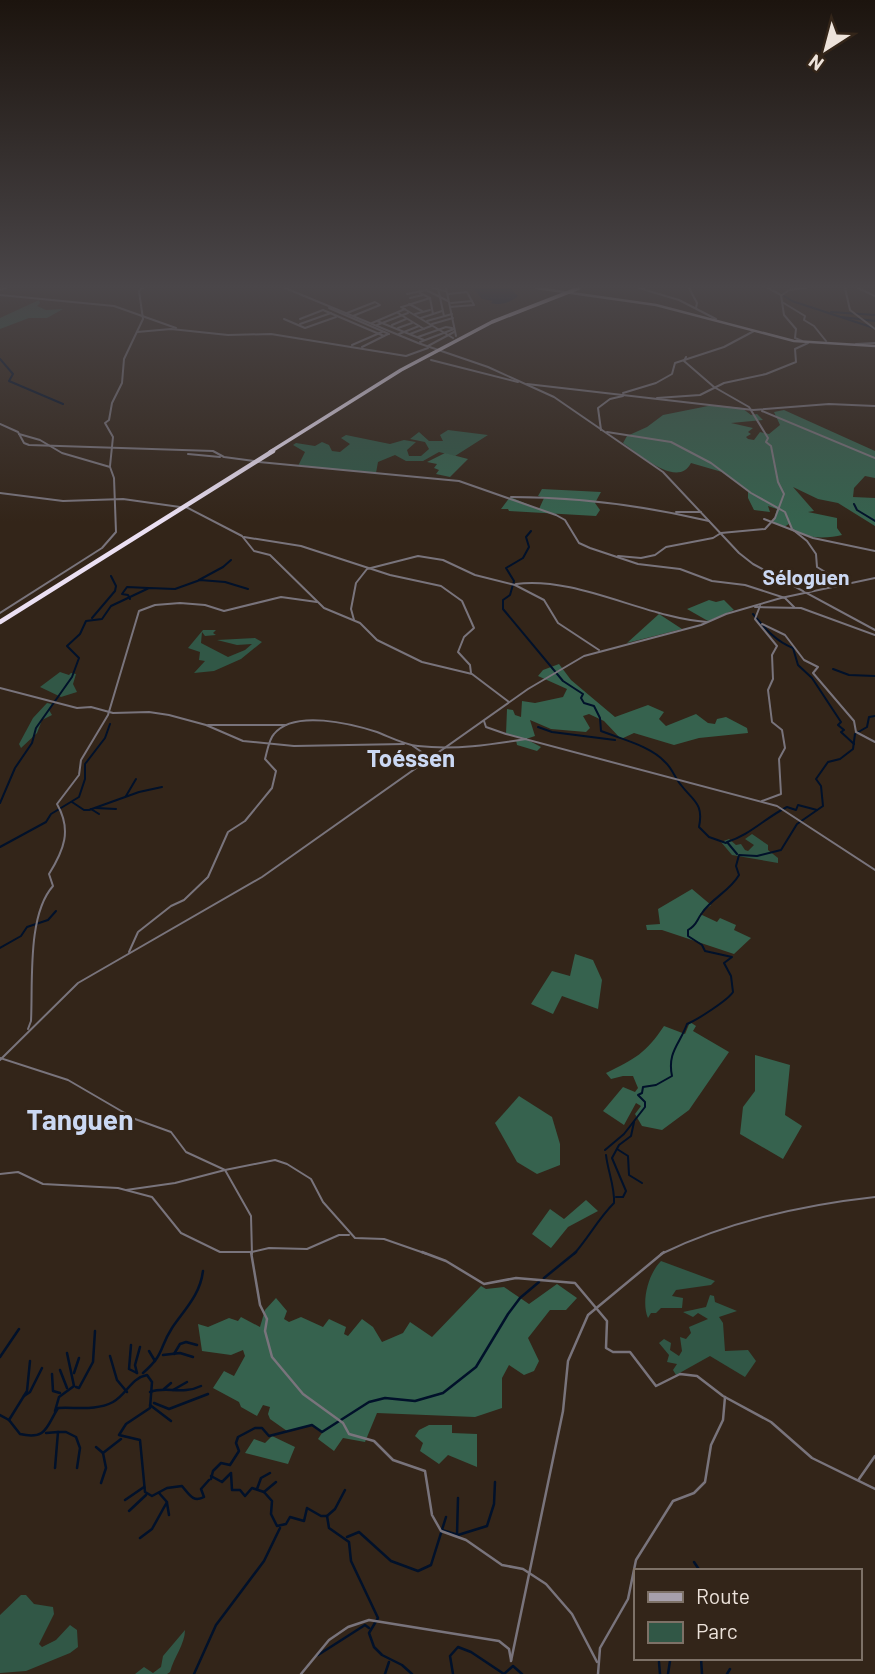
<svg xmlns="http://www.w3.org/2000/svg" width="875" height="1674" viewBox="0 0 875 1674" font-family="Barlow,sans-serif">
<rect width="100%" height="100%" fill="#332519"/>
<g fill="#315746">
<path d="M39 300 40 303 37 306 46 310 63 309 47 318H29L0 329V318Z"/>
<path d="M448 430 488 435 455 456 439 452 423 461H406L395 455 378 462 376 473 298 466 305 452 293 445 296 443 315 446 322 442 329 445 332 451 340 452 350 444 341 438 346 435 390 444 404 440 416 442 407 450 409 456H421L429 449 425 442 410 439 419 432 429 441H443L440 435Z"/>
<path d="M203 630H216L213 633 216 635 205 636 202 632 201 643 228 657 245 650 252 644 237 645 217 640 255 638 262 642 241 659 214 671 194 673 205 661 199 660 200 652 188 648Z"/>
<path d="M60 672 69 675 71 673 76 674 73 684 77 692 61 697 40 687Z"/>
<path d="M47 703 52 704 49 710 52 715 42 720 37 733 21 748 19 744 33 718Z"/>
<path d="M752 834 768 845V850L778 858V863L732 855 721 842 729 839 736 845 741 844 745 850 748 851 754 845 745 839Z"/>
<path d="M661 1261 715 1281 711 1285 676 1290 672 1296 683 1298 682 1308H661L656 1313H651L648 1318C641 1302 648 1274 661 1261Z"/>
<path d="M710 1295 714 1296 715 1302 737 1311 719 1317 723 1323 725 1351 748 1350 756 1361 745 1377 710 1356 676 1375 673 1370 677 1364 667 1362 669 1355 659 1343 664 1339 671 1343 670 1350 679 1356 682 1351 680 1337 686 1339 691 1333 689 1327 708 1319 698 1313 693 1317 683 1312 706 1307Z"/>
<path d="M21 1595H26L34 1604 53 1607 54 1614 39 1644 42 1647 56 1640 70 1625 77 1630 78 1647 70 1653 26 1671 0 1673V1615Z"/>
<path d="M185 1630C185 1644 174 1657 170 1672L167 1674H135L144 1667 153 1673 161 1667 163 1656Z"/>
</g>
<g fill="#36624e">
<path d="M713 405 742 408 751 415 757 414 763 420 731 423 753 428 748 432 751 434 746 437 748 439 754 440 760 432 769 434 780 425 774 412 784 410 875 451V478L865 476 854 488 853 497 875 498V526L838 503 818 499 793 487 814 511 808 512 837 518V528L842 535C827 539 798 540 789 524L784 527 773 523 777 509 768 506 770 512 754 510 748 498V491L722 472 691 463C678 489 639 454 623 443L627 436 647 427 663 415Z"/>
<path d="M445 453 468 459 450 477 436 474 439 470 434 468 437 464 427 462Z"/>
<path d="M542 489 601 492 595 503 600 510 596 516 509 511 508 509H501L510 497 539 509 544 498 538 496Z"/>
<path d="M709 600 716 602 724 600 734 610 708 621 687 609Z"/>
<path d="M659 614 682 629 627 643Z"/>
<path d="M559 664 571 680 615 717 648 705 664 712 659 719 666 726 696 714 708 723 715 724 717 719 726 717 747 728 748 733 699 738 674 745 634 733 621 739 604 721 589 714 583 716 590 728 586 732 551 729 530 720 535 736 526 739 541 747 537 751 517 745 516 740 523 739 506 734 507 709 513 710 515 715 521 717 522 701 535 703 563 697 567 689 538 676 543 670Z"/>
<path d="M692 889 711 905 700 914 717 922 720 918 736 925 734 930 751 938 734 954 662 930H647L646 925 660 924 658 909Z"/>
<path d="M575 954 593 960 602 980 598 1009 562 996 553 1014 531 1004 552 971 570 976Z"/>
<path d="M690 1022 696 1026 693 1031 729 1052 689 1110 662 1130 642 1126 635 1114 641 1106 636 1103 624 1125 603 1111 623 1087 635 1092 638 1088 633 1076H623L611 1079 606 1073C635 1059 646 1053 664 1026L685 1034Z"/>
<path d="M755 1055 790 1065 785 1115 802 1126 783 1159 740 1134 743 1107 755 1091Z"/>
<path d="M519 1096 552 1117 560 1144V1165L537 1174 517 1162 495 1123Z"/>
<path d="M586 1200 598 1211 568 1227 551 1248 532 1234 550 1209 564 1219Z"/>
<path d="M557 1284 577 1298 566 1310H550L528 1338 539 1361 534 1371 524 1375 509 1365 502 1378V1408L475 1417 377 1413 365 1442 343 1438 334 1451 318 1439 322 1433 312 1425 287 1431 270 1419 268 1414 270 1407 263 1405 257 1416 241 1407 239 1402 213 1388 224 1371 234 1376 245 1356 243 1350 231 1355 202 1351 198 1324 208 1327 229 1318 238 1321 241 1317 260 1327 265 1310 276 1298 287 1311 284 1319 289 1322 301 1317 323 1327 329 1319 346 1327 344 1334 348 1336 362 1319 373 1327 382 1342 403 1333 410 1322 432 1337 481 1286 486 1289 504 1287 529 1304Z"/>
<path d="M429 1425H452V1433L477 1434V1467L448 1455 439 1464 420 1451 423 1443 415 1436 419 1430Z"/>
<path d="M272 1436 295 1447 288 1464 245 1453 254 1439 265 1443Z"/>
</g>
<path fill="#01112a" d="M473 288H510L518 296C512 302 499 306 491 303L493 301 482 299Z"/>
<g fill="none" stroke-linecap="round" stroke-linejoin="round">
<g stroke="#01112a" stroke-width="2">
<path d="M781 294 792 301 874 328"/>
<path d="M831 312 875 315"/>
<path d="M842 317 875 321"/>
<path d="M0 359 13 374 9 381 63 404"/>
<path d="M854 504 857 510 875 521"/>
<path d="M531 531 526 537 529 547 523 558 506 568 514 581 510 595 503 600V609L563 681 583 694 581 698 584 703 594 706 600 718 601 731C621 739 651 746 665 762 672 768 675 778 681 785 693 801 704 803 699 827L709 837 726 843"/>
<path d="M199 580 223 567 231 560"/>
<path d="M130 599 128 595 122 594 127 587 148 588"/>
<path d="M753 614C765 628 775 641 793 648L798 665 812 678 841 722 838 725 844 730 841 732 854 744"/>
<path d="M92 618 115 591 116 586 111 576"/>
<path d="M833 669 849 675 875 676"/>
<path d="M538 727 552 732 615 740"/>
<path d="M126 796 136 779"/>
<path d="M72 802 84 810H89L139 792 162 787"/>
<path d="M0 803 15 768 32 743 36 728 72 677 79 658 67 646 80 634 86 621 102 619 111 606 149 588 175 589 200 580 225 582 248 589"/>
<path d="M96 808 116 809"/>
<path d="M91 809 99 814"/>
<path d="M0 847 46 822 51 814 79 797 85 779V764L105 738 110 724"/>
<path d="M737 854 727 842C750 835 765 818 787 807L796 810 798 805 817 810"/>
<path d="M0 948 21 936 27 927 48 920 56 911"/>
<path d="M617 1149 628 1156 629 1175 642 1183"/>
<path d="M605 1150 624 1134 645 1107V1102L638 1095 642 1093 643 1087 656 1085 672 1076C667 1052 680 1044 687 1024 697 1020 728 1000 733 992L731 976 724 963 732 957 705 951 702 945 688 936V930C697 925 696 921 702 913 712 898 730 891 739 875L736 866 739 855 757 856 781 850 797 824 823 806 821 786 816 779 828 762 840 759 853 749 855 734 867 727 869 717 875 716"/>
<path d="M616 1197H623L626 1191 612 1158 619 1145 631 1136 634 1122"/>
<path d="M574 1254C589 1237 598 1219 614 1203 615 1187 608 1172 606 1155"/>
</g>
<g stroke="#01112a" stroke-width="2.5">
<path d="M544 1278 576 1252"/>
<path d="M131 1345 129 1369 137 1373"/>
<path d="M149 1351 155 1361"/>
<path d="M174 1354 180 1344 186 1342 197 1345"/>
<path d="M163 1355 180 1353 193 1357"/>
<path d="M110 1356 117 1380 127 1392"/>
<path d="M0 1357 19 1329"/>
<path d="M60 1370 67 1388"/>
<path d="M74 1373 79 1358"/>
<path d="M137 1373 135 1365 140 1347"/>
<path d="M143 1373C165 1354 159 1348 172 1328 185 1309 200 1295 203 1271"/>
<path d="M52 1374 53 1391 60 1393"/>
<path d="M76 1387 79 1388 93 1362 95 1331"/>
<path d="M164 1389 171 1383"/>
<path d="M173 1390 187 1382"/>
<path d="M150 1392C165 1386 183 1395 201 1386"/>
<path d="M24 1396 30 1392 42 1368"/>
<path d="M154 1403 169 1409 208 1394"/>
<path d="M150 1405 171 1421"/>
<path d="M55 1411 59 1397 74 1386 67 1353"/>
<path d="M0 1415 9 1420 20 1434C47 1440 46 1427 58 1408 77 1407 96 1411 113 1402 127 1394 131 1378 147 1375L152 1382 150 1408 126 1424 119 1435 140 1440 145 1492 152 1496 167 1488 182 1486C189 1494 193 1503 204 1497L201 1489 209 1480"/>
<path d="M9 1420 27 1391 30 1361"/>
<path d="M58 1432H66L76 1437 80 1448 77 1468"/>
<path d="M46 1433 58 1432 55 1468"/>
<path d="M96 1447 103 1453"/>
<path d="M211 1476 222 1482 231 1473 232 1490H240L245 1496 252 1488 264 1492 272 1501 271 1514 277 1526 286 1524 290 1517 304 1521 307 1508 321 1516H327L329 1528 349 1542 351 1561 378 1618 369 1633 374 1647 382 1655 402 1665 412 1674"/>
<path d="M211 1479 213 1471 221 1463 230 1465 239 1451 236 1443 238 1437 255 1428H262L269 1436 312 1425 322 1432 369 1402 385 1398 415 1401 443 1393 476 1367 508 1314 520 1298 539 1282"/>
<path d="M101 1483 106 1468 103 1453 121 1439"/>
<path d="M257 1489 261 1478 270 1473"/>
<path d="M264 1492 276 1482"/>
<path d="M125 1500 144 1487"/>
<path d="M167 1503 169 1515"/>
<path d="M129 1511 146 1495"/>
<path d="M327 1516 335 1509 345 1490"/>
<path d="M442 1530 458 1535 487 1526 494 1504 495 1482"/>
<path d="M457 1535 458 1498"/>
<path d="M347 1537 359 1532 391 1561 418 1571 431 1565 446 1517"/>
<path d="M140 1538 152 1529 167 1502 159 1493"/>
<path d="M694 1562 700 1571"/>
<path d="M318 1655 365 1625 369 1628"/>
<path d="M701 1658 702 1674"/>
<path d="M659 1662 660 1674"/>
<path d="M194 1674 216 1625 264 1561 280 1528"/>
<path d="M385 1674 389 1662"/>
<path d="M453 1674 450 1656 458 1647 471 1652 504 1674 513 1666 522 1674"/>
<path d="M668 1674 670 1661"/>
<path d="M727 1674 730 1669"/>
</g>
<g stroke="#79747c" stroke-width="2">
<path d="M285 288 418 343 488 367 554 397 663 472 739 553 753 564 875 630"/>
<path d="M433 288 445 291"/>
<path d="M438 288 444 316"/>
<path d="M446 288 456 336"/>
<path d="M639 288 679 300 716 319"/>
<path d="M689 288 697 303 696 308"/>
<path d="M768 288 781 295 784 315 796 329 795 338 802 341"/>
<path d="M845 288 850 310 875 329"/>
<path d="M858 288 875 296"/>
<path d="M0 290 6 288"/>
<path d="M420 293 430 298 433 314"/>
<path d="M407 294 426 290 448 301"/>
<path d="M448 294 467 292 474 305 450 307"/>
<path d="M0 295 114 306 176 328"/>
<path d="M782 295 789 290 806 288"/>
<path d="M410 298 423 295"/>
<path d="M782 302 805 316 804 320 814 326 826 341"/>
<path d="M451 303 472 301"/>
<path d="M409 304 422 311"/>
<path d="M401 307 453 338"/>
<path d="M402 307 430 298"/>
<path d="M329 308 389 334"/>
<path d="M347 313 375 302 380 305 353 316"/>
<path d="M398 313 424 329"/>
<path d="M415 314 430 310"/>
<path d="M421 318 442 311"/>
<path d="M284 319 305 328 336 317"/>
<path d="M300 319 323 310 384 336"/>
<path d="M377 321 424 340"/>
<path d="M427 321 452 314"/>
<path d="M372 323 405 309"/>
<path d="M300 324 331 313"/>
<path d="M432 324 453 318"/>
<path d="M377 325 408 313"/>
<path d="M392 325 406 319"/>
<path d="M398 328 412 323"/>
<path d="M137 332 171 329 228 335 271 334 406 356 428 348"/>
<path d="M399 334 419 326"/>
<path d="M410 334 431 326"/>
<path d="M418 337 446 327 452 328"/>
<path d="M420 342 454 329"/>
<path d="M856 344 875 343"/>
<path d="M352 345 382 332"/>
<path d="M428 346 454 332"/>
<path d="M362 347 388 334"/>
<path d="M431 360 518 382"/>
<path d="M527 384 753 410 829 404 875 406"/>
<path d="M623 393 656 383 672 374 675 363 724 347 754 331"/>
<path d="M657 398 700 395 724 383 766 374 796 362 795 349 808 343"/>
<path d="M762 411 875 458"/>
<path d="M0 424 18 432 24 443 29 445 213 451 224 457 254 461"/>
<path d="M601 430 598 408 610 399 623 396"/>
<path d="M607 432 671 442 711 463 751 493 785 512 792 529 807 541 816 554 817 567 845 584"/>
<path d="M188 454 220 457"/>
<path d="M259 462 459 481 556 515 565 520 579 543 590 548 638 564 680 569 712 581 745 585 785 598 794 607"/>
<path d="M110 466 113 437 105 423 109 420 112 403 122 383 124 359 143 319 139 291 143 288"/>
<path d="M0 493 63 501 123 499 180 507"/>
<path d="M511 497C577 497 645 506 709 521"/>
<path d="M186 507 242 536 254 551 270 555 324 608 360 623 377 640 422 662 472 674 509 702"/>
<path d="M676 512H701"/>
<path d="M764 519 813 538 875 551"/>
<path d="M244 537 301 546 390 575 441 586 462 601 474 628 464 637 458 652 470 665 471 673"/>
<path d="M618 556 641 558 655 555 666 547 713 538 721 533 765 529 775 518 784 494 778 482 771 446 766 442 768 438 749 407 714 387 684 361 686 357"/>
<path d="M516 584C577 576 646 618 707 622"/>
<path d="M760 606 755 619 777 646 772 655 773 679 768 690 772 722 782 730 785 748 779 759 781 794 762 801"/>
<path d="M755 607 801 608 875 635"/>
<path d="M0 613 102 548 116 532 114 478 110 467 62 453 40 440 19 434"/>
<path d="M354 620 351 609 356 583 367 569 418 556 443 560 475 575 515 585 544 600 558 623 599 650"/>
<path d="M762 624 785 635 804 660 818 667 813 673 854 721 856 732 875 742"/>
<path d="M0 688 77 708 91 707 113 713 149 712 169 715 206 725 243 741 294 746 404 744"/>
<path d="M484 721 486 727 506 734 777 806 875 870"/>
<path d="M208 725H286"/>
<path d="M413 746 423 753 426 762"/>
<path d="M129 952 138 932 171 906 184 900 208 877 228 832 245 821 272 788 276 771 265 759C267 752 269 739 274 734 294 709 352 724 377 732 390 737 405 745 418 746 455 750 490 745 526 739"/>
<path d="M28 1029 31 1021C33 983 27 915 53 886L49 874C64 850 72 830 57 804L79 775 81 760 108 715 139 611 155 605 180 603 205 605 224 611 281 597 317 602"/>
<path d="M0 1058 68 1080 135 1119 171 1132 186 1152 225 1170 275 1160 287 1164 311 1179 323 1202 355 1238 384 1239 427 1254"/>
<path d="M0 1060 78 983 262 877 528 689 584 656 701 625 726 614 781 598 875 578"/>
<path d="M0 1174 18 1172 43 1184 118 1188 152 1197 181 1233 220 1252H252L269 1248 307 1249 339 1235H349"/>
<path d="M126 1190 175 1183 225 1170 251 1216 252 1254"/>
<path d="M661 1254C727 1222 802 1205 875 1197"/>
</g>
<g stroke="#79747c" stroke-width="2.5">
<path d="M251 1252 260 1305 267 1319 265 1331 272 1357 303 1394 343 1423 349 1434 374 1441 393 1460 425 1471 432 1515 441 1531 466 1540 502 1565 523 1569 546 1584 572 1614 597 1662"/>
<path d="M422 1252 446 1261 484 1284 516 1278 575 1283 607 1321 606 1348 613 1352H630L656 1386 680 1374 697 1376 723 1396 771 1422 812 1458 875 1489"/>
<path d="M859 1479 875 1456"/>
<path d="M511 1661 563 1411 568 1361 588 1315 664 1252"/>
<path d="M301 1674 329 1640 348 1627 369 1620 499 1641 509 1649 511 1660"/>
<path d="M598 1674 600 1648 628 1599 636 1560 673 1501 694 1493 705 1482 711 1445 723 1420 725 1397"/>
</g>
<path stroke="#a7a0ac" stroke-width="2.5" d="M536 288 656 305 794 341 875 346"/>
<path stroke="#ebe0f3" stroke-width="3.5" d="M270 452 401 370 492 322 579 288"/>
<path stroke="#ebe0f3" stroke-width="4.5" d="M0 622 273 451"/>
</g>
<linearGradient id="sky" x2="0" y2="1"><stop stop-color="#1c140e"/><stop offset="0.55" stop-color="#4a4649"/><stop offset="1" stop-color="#4a4649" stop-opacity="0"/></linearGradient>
<rect width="875" height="522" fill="url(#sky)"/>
<g text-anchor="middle" stroke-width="6" stroke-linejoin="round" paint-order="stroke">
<g font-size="21" font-weight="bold" fill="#cbd8f3" stroke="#332519">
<text x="806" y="585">Séloguen</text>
</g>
<g font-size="24" font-weight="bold" fill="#cbd8f3" stroke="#332519">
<text x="411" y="767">Toéssen</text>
</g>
<g font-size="28" font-weight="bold" fill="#cbd8f3" stroke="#332519">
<text x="80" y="1130">Tanguen</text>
</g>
</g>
<rect x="634" y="1569" width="228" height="91" fill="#332519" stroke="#7d7167" stroke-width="2"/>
<rect x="648" y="1592" width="35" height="10" fill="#a7a0ac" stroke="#7d7167" stroke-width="2"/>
<text x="696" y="1604" font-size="21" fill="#ede3db">Route</text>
<rect x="648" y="1622" width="35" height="21" fill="#315746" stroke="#7d7167" stroke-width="2"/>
<text x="696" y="1639" font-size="21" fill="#ede3db">Parc</text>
<g transform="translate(826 49) rotate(216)" stroke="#332519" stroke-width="5" paint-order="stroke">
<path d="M0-5L12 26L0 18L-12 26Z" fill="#ede3db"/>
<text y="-10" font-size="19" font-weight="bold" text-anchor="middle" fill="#ede3db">N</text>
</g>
</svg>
